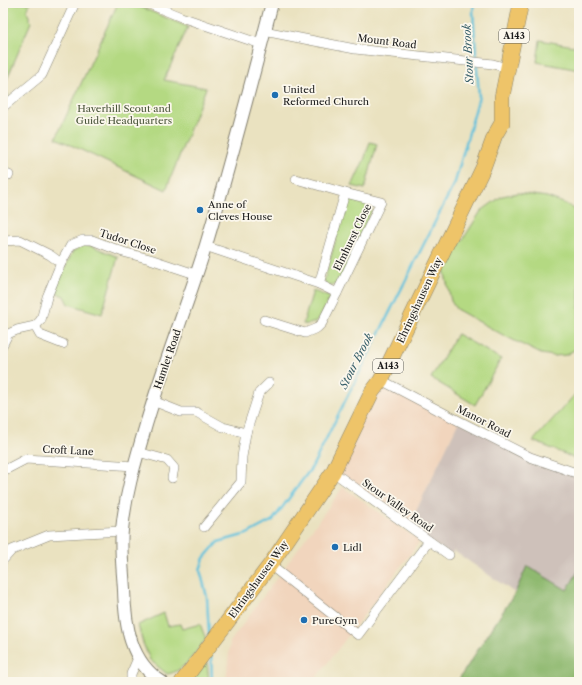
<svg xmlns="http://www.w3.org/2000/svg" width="582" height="685" viewBox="0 0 582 685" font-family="'Libre Caslon Text',serif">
<rect width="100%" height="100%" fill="#fbf7ec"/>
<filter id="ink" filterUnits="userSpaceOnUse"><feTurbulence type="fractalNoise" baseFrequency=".025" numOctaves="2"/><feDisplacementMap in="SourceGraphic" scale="8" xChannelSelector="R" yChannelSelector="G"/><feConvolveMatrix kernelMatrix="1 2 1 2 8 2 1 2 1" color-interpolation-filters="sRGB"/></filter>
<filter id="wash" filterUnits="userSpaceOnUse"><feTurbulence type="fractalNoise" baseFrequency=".012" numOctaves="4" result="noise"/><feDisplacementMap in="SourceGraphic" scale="16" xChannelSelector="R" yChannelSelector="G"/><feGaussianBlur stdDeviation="0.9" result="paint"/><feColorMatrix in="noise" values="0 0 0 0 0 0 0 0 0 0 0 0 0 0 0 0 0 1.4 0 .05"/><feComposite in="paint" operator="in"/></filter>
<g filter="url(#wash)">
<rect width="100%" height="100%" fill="#eae2c0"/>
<g fill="#f1d5bd">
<path d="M381 380 459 421 409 526 333 472Z"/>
<path d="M343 487 420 541 313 682H226L230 642Z"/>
</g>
<path fill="#cec1ba" d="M459 421 579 476V570L567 590 527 566 515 593 454 551 449 555 409 526Z"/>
<g fill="#b4d982" stroke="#687a4f">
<path d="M3 3H30L27 11 31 22 4 86 9 97 3 103Z"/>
<path d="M118 3H131L188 27 164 80 206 88 166 190 56 138Z"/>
<path d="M540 40 579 47V70L537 62Z"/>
<path d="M370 142 377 144 365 189 352 186 364 160Z"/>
<path d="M518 193 547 197 566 204 579 212V347L566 355 554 356 541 354 503 335 456 309 451 301 444 269 481 211 502 196Z"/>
<path d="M356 199 366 201 370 204 372 210 339 282 335 285H327L324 281 346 203Z"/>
<path d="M84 245 92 246 118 257 102 314 68 304 64 296 53 292 73 251Z"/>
<path d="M313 291 330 297C323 311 321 326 303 324Z"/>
<path d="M457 334 501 359 475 405 431 378Z"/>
<path d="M579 390V460L533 441Z"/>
<path d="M164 613 168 626 180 624 182 629 200 624 206 639C196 651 184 672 167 674L150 660 143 643 138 625Z"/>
<path d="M207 661 209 682H192Z"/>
</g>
<path fill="#8fb970" stroke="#566a46" d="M527 566 567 590 579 570V682H457L515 593Z"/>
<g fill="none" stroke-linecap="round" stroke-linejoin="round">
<g stroke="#5ec1dc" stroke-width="2.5">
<path d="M209 636 207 597 200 570 204 558 218 542 247 534 273 520 312 467 455 182 479 97 473 11 474 3"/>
<path d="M211 653 212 682"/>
</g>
</g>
</g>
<g filter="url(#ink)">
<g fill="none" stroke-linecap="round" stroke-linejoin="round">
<defs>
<g id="minor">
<path d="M147 3 181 17 261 44"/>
<path d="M264 31 355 49 493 64 507 68"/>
<path d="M3 107 42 75 75 3"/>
<path d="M3 173 9 175"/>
<path d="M296 179 345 193 319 284"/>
<path d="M3 241 20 240 50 255 61 263"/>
<path d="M205 246 319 284 337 293 322 323 317 328 305 333 264 320"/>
<path d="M337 293 381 202 345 193"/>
<path d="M35 326 40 335 63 344"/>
<path d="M3 344 8 334 17 330 35 326 41 320 47 297 61 263 71 245 83 240H92L123 252 150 259 195 274"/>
<path d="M381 380 459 421 530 457 579 474"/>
<path d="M153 401 181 412H196L223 427 246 433 259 393 269 383"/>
<path d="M138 452 167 460 174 468 172 478"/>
<path d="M3 471 26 459 134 466"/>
<path d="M333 472 449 555"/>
<path d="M204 527 241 482 242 457 246 433"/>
<path d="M3 560 12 550 49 535 122 531"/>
<path d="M270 565 358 635 429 541"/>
<path d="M131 682V674L138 658"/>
</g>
<path id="tertiary" d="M162 682C130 662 125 625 124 590 123 571 120 549 122 530 125 497 134 466 143 435 161 371 186 309 206 245 230 165 251 84 272 3"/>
<path id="primary" d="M182 682 270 565 333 472 372 392 381 380 483 168 495 135 502 123V97L521 3"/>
</defs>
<use href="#minor" stroke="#837f6e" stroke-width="10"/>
<use href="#tertiary" stroke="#837f6e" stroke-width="14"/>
<use href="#primary" stroke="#837f6e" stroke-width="16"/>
<use href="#minor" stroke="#fff" stroke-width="9"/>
<use href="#tertiary" stroke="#fff" stroke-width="12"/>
<use href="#primary" stroke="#eec469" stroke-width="15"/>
</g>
</g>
<g fill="#1f6fb2" stroke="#fbf7ec" stroke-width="1.5">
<circle cx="275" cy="95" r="4"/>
<circle cx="200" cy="210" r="4"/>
<circle cx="335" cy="547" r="4"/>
<circle cx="304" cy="620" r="4"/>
</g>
<g text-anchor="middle" stroke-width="3.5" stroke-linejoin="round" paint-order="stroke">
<g fill="#fbf7ec" stroke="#5f5e5a" stroke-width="1">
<rect x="499" y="29" width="30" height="14" rx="3"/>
<rect x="373" y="359" width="30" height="14" rx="3"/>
</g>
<g font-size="9" font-weight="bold" fill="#1c1c1c">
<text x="514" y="39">A143</text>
<text x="388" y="369">A143</text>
</g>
<g font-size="10" fill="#1c1c1c" stroke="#fbf7ec">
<text transform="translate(387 41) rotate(7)" y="4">Mount Road</text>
<text transform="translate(352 237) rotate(-64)" y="4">Elmhurst Close</text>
<text transform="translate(128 241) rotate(18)" y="4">Tudor Close</text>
<text transform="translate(419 300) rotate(-65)" y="4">Ehringshausen Way</text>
<text transform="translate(167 359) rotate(-71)" y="4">Hamlet Road</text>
<text transform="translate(484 421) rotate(27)" y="4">Manor Road</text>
<text transform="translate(68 450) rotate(3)" y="4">Croft Lane</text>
<text transform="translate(398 505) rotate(35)" y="4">Stour Valley Road</text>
<text transform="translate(258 579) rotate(-54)" y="4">Ehringshausen Way</text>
</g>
<g font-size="10" fill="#1c1c1c" stroke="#fbf7ec" text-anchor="start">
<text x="283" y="93">United<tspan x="283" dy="12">Reformed Church</tspan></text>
<text x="208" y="208">Anne of<tspan x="208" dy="12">Cleves House</tspan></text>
<text x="343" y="551">Lidl</text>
<text x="312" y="624">PureGym</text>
</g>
<g font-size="10" fill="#4a553b" stroke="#fbf7ec">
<text x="124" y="112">Haverhill Scout and<tspan x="124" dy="12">Guide Headquarters</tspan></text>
</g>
<g font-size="11" font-style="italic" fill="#365e69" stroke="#fbf7ec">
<text transform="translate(468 54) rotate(-93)" y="4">Stour Brook</text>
<text transform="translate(356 361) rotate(-63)" y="4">Stour Brook</text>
</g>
</g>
<rect width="582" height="685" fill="none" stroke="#fbf7ec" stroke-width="16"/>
</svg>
